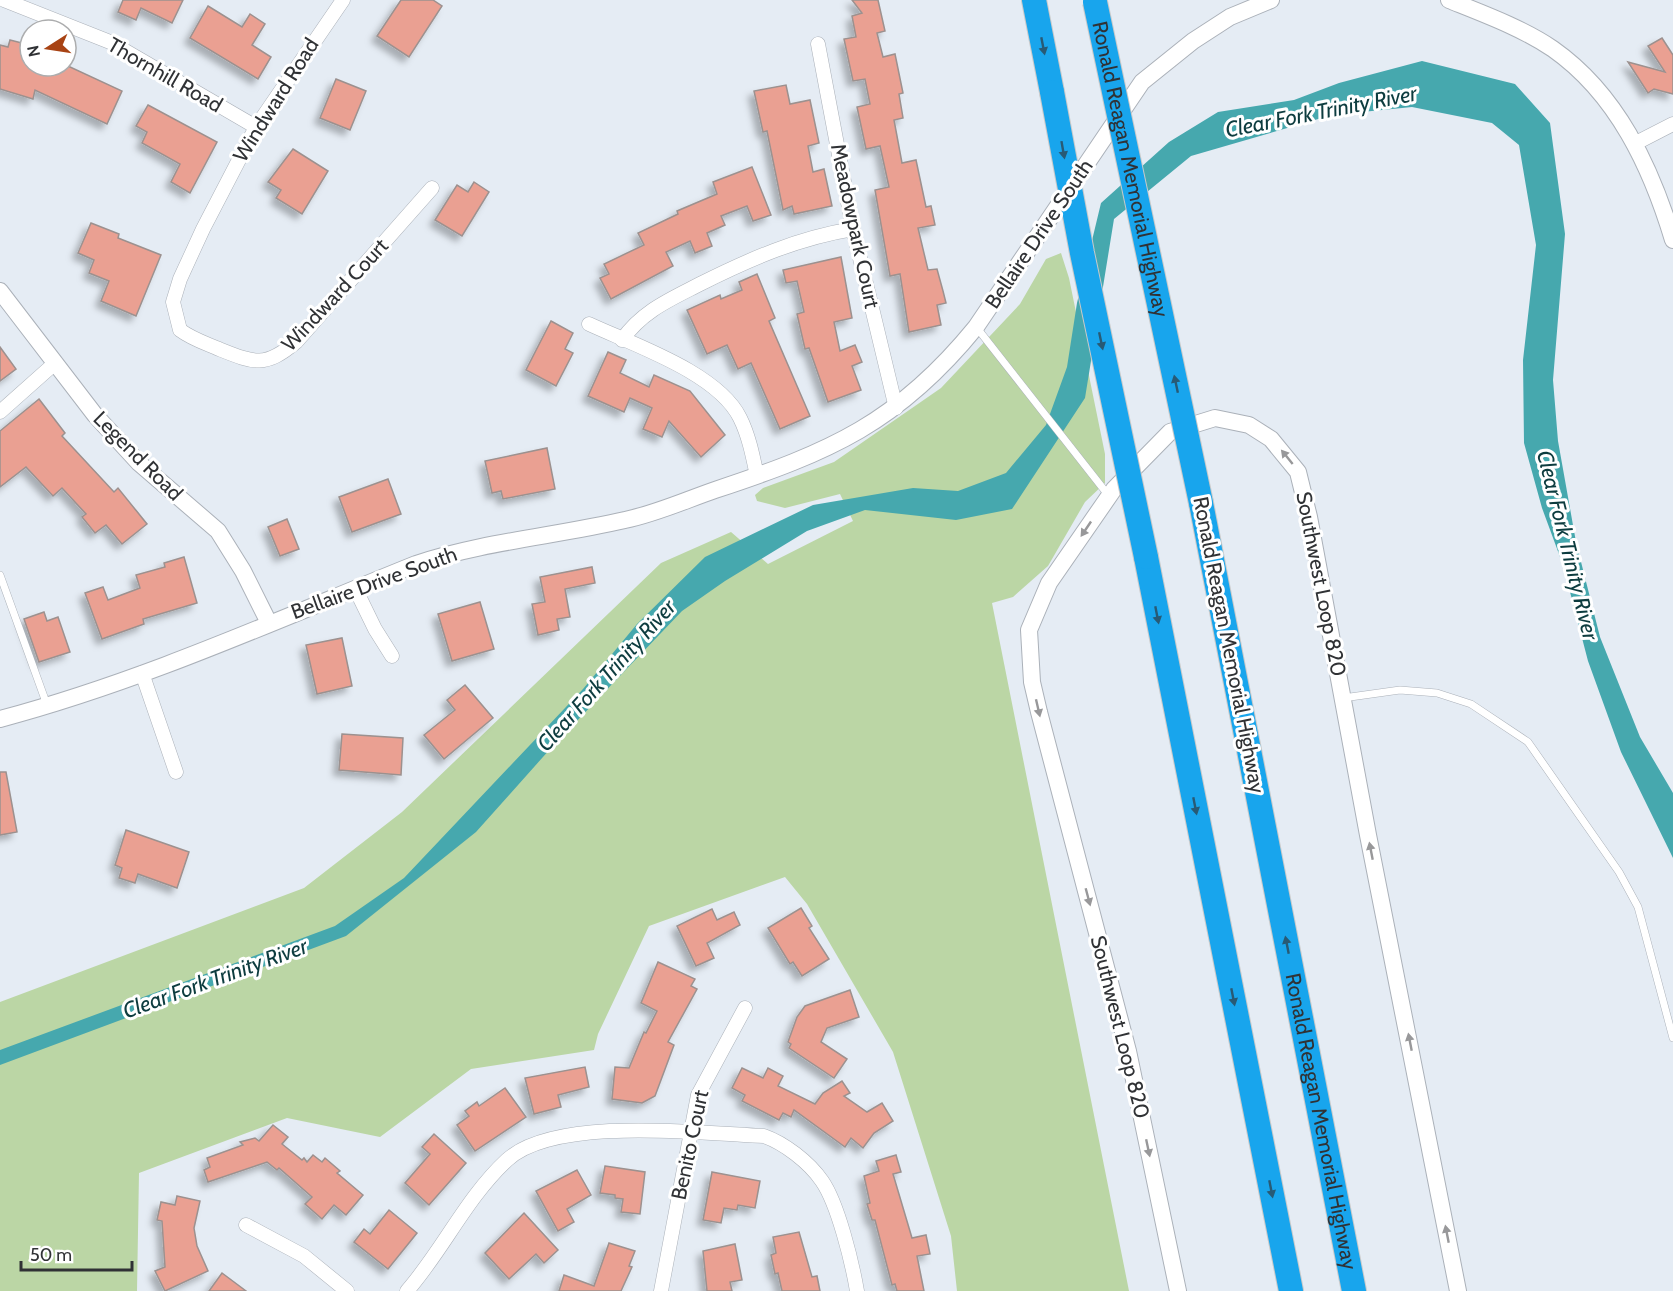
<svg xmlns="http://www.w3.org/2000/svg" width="1673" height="1291" viewBox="0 0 1673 1291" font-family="Cabin,sans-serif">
<defs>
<filter id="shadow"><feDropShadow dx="-5.5" dy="5.5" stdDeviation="3" flood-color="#0004"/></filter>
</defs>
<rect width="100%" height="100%" fill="#e5ecf4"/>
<path fill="#bbd6a5" d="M1061 253 1069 278 1105 454V483L1085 502 1048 566 1013 597 992 603 1129 1291H957L951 1236 893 1052 807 904 785 877 649 926 598 1034 594 1050 471 1069 380 1137 287 1118 139 1173 137 1291H0V1002L304 888 402 812 661 563 731 532 768 564 853 521 840 494 785 508 757 501 755 495 763 488 834 462 941 388 1020 304 1046 259Z"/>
<path fill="#46a8ae" d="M1422 61 1515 84 1550 123 1565 234 1553 380 1558 441 1576 542 1600 637 1640 737 1673 793V858L1621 752 1588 661 1563 565 1542 508 1524 443 1523 360 1536 245 1519 145 1492 123 1412 107 1332 115 1191 156 1114 219 1085 398 1012 509 956 520 865 510 807 531 725 581 682 611 551 748 476 832 346 936 0 1065V1050L335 926 404 878 583 689 637 624 705 557 813 505 913 488 958 491 1006 473 1046 425 1067 367 1077 303 1101 203 1169 142 1218 112 1294 100 1339 83Z"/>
<g fill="#eaa092" stroke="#9c918f" stroke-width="1.5" filter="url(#shadow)">
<path d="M123 0H183L172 23 141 8 136 20 118 12Z"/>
<path d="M401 0H433L442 6 409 57 377 36Z"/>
<path d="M852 0H878L885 31 877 33 883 57 895 54 903 93 899 94 903 118 894 120 902 163 916 160 926 207 931 206 935 225 918 228 928 270 937 269 943 291 946 303 937 305 941 325 909 332 900 274 890 276 875 190 889 187 880 146 866 149 857 107 870 104 865 79 853 81 844 39 856 37 852 16 862 13Z"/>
<path d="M208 6 242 27 250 14 265 24 252 45 271 57 258 79 190 38Z"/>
<path d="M1662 38 1673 55V94L1654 89 1648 93 1628 62 1665 72 1648 46Z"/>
<path d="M10 40 30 45V66H68L122 91 107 124 35 90 33 99 0 89V45L8 47Z"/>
<path d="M336 79 366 91 350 130 320 118Z"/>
<path d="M786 85 790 104 810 100 819 143 808 146 813 172 824 169 832 206 794 214 792 206 783 210 767 131 763 132 754 91Z"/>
<path d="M148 105 217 142 190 193 171 182 180 164 142 143 147 132 136 126Z"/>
<path d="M293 149 328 171 302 214 276 198 281 190 268 182Z"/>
<path d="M752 167 771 215 753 221 747 206 721 216 725 225 707 233 712 246 695 253 690 241 666 252 673 266 611 299 600 278 609 274 604 264 644 245 638 233 678 214 677 211 717 194 713 182Z"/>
<path d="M474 182 489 192 462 236 435 220 457 185 468 192Z"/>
<path d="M91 223 119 234 118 238 161 255 136 316 101 301 109 281 89 273 94 260 78 253Z"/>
<path d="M841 257 852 318 834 322 840 351 855 345 862 362 852 366 861 390 828 402 809 348 805 349 797 314 804 312 797 281 786 283 783 270Z"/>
<path d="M757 274 775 318 769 321 810 416 780 429 751 363 738 369 727 345 707 354 687 310 720 295 721 299 742 290 739 282Z"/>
<path d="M551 321 573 333 565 349 573 353 556 386 526 370Z"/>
<path d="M0 347 16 369 0 381Z"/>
<path d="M608 352 626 360 620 373 649 387 654 375 690 391 725 435 701 457 669 421 662 437 643 429 652 408 630 398 624 412 588 396Z"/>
<path d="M39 399 65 433 62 436 114 492 118 488 147 524 122 544 106 525 95 533 82 517 86 514 62 488 53 496 26 467 0 487V431Z"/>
<path d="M547 448 555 489 503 499 501 491 492 493 485 461Z"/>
<path d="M388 479 401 514 352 532 339 497Z"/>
<path d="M287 519 299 549 280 556 268 527Z"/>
<path d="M184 557 197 603 143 619 144 624 102 639 85 593 103 587 108 600 140 588 136 575 165 567 164 563Z"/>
<path d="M592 567 595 583 565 589 570 617 557 619 559 630 538 635 532 604 545 602 540 577Z"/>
<path d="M480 602 494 649 452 661 438 614Z"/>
<path d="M44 612 47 621 58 617 70 652 39 662 24 619Z"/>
<path d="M342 638 352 686 317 694 306 645Z"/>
<path d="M465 685 493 718 444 759 424 735 455 710 447 700Z"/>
<path d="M342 734 403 738 401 775 339 770Z"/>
<path d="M0 772H6L17 832 0 835Z"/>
<path d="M126 830 189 852 177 888 138 874 135 883 119 878 122 868 115 865Z"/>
<path d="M801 908 812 926 809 928 829 959 802 976 793 962 790 964 768 928Z"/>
<path d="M712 909 717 920 734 912 740 925 707 943 714 958 696 966 677 926Z"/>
<path d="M658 962 695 979 691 986 697 989 668 1042 674 1045 655 1096 642 1103 612 1099 615 1067 629 1068 644 1032 646 1033 657 1011 641 1003Z"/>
<path d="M850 990 859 1017 827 1028 821 1042 847 1059 834 1078 789 1048 791 1044 788 1042 797 1017 805 1006Z"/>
<path d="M585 1067 589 1087 558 1095 561 1107 534 1114 525 1078Z"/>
<path d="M742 1068 763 1078 768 1068 783 1076 778 1086 815 1104 823 1093 842 1081 850 1093 844 1096 867 1112 882 1103 893 1121 874 1133 863 1148 851 1138 845 1147 794 1110 791 1117 783 1113 779 1120 742 1101 745 1095 732 1088Z"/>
<path d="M505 1088 526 1117 475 1151 457 1125 469 1116 465 1111 477 1102 479 1106Z"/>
<path d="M273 1125 288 1137 282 1144 302 1160 304 1158 307 1162 313 1155 322 1162 325 1158 340 1171 337 1173 363 1195 346 1215 334 1205 322 1219 305 1204 312 1197 279 1168 277 1170 267 1162 208 1182 204 1170 210 1167 207 1158 243 1145 240 1142 255 1138 259 1141Z"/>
<path d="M434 1134 466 1163 429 1205 405 1183 430 1154 422 1147Z"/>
<path d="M896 1155 901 1172 893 1174 912 1238 926 1235 930 1254 917 1256 924 1291H897L895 1284 892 1285 875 1220H872L867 1204 870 1203 864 1176 879 1171 876 1161Z"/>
<path d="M605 1166 645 1172 640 1214 621 1212 623 1199 615 1198V1195L600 1193Z"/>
<path d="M577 1170 591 1195 567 1209 574 1222 558 1231 536 1191Z"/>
<path d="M712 1172 760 1181 755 1208 738 1205 737 1210 724 1208 721 1223 703 1220Z"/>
<path d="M177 1196 200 1201 194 1228 197 1246 208 1271 165 1291 155 1271 165 1267 162 1221 157 1220 161 1202 175 1205Z"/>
<path d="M389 1210 417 1233 388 1269 354 1242 364 1229 370 1234Z"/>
<path d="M524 1213 558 1250 544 1263 536 1254 509 1279 485 1253Z"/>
<path d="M799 1232 812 1277 817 1276 820 1291H782L778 1273 775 1274 771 1255 776 1253 773 1237Z"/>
<path d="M609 1243 635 1251 629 1266 632 1267 621 1291H559L564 1275 594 1286Z"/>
<path d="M735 1244 742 1280 730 1282 732 1291H707L703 1251Z"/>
<path d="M222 1273 246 1291H209Z"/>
</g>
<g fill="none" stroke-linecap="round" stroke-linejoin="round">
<defs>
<g id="service">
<path d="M977 328 1109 496"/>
<path d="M0 575 47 705"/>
<path d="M1343 698 1400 690 1437 693 1471 704 1528 742 1619 872 1638 907 1673 1038"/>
</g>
<g id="minor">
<path d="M4 0 110 42 256 127"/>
<path d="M343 0 256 127 203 229 180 279 173 302 180 330C192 339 205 343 219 349 254 363 265 368 296 342L432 188"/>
<path d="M818 44 853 229 896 408"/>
<path d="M1634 144 1673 124"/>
<path d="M589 324C634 345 718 373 740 418 749 436 753 457 757 476"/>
<path d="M622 340C642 311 671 299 700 284 750 259 798 238 853 229"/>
<path d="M0 412 54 364"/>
<path d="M355 588 375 629 392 656"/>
<path d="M142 673 176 772"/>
<path d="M246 1225 304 1256 347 1291"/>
<path d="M407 1291C443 1250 466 1198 507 1160 555 1116 701 1133 764 1136 784 1143 809 1162 822 1181 838 1204 852 1262 857 1291"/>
<path d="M661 1291 698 1095 745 1008"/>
</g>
<g id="tertiary">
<path d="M1449 0C1484 14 1522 28 1553 49 1617 94 1651 167 1673 240"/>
<path d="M0 291 95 415 139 463 218 531 243 571 269 623"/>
<path d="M0 719C143 681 279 619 416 564 483 542 555 536 625 520 655 514 686 500 715 490 830 452 898 423 976 327L1142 82 1193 41 1230 17 1271 0"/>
<path d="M1178 1291 1128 1051 1039 712 1032 682 1029 630 1049 583 1114 489 1170 432 1215 418 1249 425 1271 439 1298 472 1309 517 1368 835 1458 1291"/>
</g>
<g id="motorway">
<path d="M1034 0 1052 92"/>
<path id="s1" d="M1201 503 1354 1291"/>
<path d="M1146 557 1291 1291"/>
</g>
</defs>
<use href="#service" stroke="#abb1b9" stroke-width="8"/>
<use href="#minor" stroke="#abb1b9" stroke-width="15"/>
<use href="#tertiary" stroke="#abb1b9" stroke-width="18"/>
<use href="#motorway" stroke="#c9caca" stroke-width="26"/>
<use href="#service" stroke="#fff" stroke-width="7"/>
<use href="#minor" stroke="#fff" stroke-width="14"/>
<use href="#tertiary" stroke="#fff" stroke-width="16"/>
<use href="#motorway" stroke="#18a5ed" stroke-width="24"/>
<defs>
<g id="motorway-bridge">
<path id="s2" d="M1095 2 1201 503"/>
<path d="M1052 92 1082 253 1146 557"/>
</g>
</defs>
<use href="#motorway-bridge" stroke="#c9caca" stroke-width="26" stroke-linecap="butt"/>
<use href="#motorway-bridge" stroke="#18a5ed" stroke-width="24"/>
</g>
<defs><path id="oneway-solid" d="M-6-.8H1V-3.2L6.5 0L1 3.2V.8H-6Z" transform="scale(1.5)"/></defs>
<g fill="#285a75">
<use href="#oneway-solid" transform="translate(1043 46) rotate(79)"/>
<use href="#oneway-solid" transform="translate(1063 150) rotate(80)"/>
<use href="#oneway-solid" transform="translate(1101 341) rotate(78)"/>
<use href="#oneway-solid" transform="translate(1176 384) rotate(-102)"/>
<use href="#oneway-solid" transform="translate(1157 615) rotate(79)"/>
<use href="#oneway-solid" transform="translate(1195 806) rotate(79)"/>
<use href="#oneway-solid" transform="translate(1287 945) rotate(-101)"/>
<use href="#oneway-solid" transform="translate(1233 997) rotate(79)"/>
<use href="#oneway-solid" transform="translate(1271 1189) rotate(79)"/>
</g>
<g fill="#98989a">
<use href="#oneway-solid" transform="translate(1287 457) rotate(-129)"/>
<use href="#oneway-solid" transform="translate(1086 529) rotate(124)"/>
<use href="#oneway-solid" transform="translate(1038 708) rotate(77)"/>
<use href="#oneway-solid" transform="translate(1371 851) rotate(-101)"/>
<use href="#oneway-solid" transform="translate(1088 897) rotate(75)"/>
<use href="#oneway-solid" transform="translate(1410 1042) rotate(-101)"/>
<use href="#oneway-solid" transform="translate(1148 1148) rotate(78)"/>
<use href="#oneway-solid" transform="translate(1447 1234) rotate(-101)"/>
</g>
<g text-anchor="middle" stroke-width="6" stroke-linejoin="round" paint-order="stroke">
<g font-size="21" fill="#303235" stroke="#fff">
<text transform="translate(165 75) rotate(30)" y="7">Thornhill Road</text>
<text transform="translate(276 100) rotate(-58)" y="7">Windward Road</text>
<text dy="7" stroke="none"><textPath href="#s2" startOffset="171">Ronald Reagan Memorial Highway</textPath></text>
<text transform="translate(855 226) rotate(78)" y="7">Meadowpark Court</text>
<text transform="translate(1039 234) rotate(-56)" y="7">Bellaire Drive South</text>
<text transform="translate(335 295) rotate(-47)" y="7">Windward Court</text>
<text transform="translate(138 456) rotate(45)" y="7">Legend Road</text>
<text transform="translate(374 583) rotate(-20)" y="7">Bellaire Drive South</text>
<text transform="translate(1321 584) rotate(79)" y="7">Southwest Loop 820</text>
<text transform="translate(1229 645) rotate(79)" y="7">Ronald Reagan Memorial Highway</text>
<text transform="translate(1120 1027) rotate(76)" y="7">Southwest Loop 820</text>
<text dy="7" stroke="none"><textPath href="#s1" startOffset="630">Ronald Reagan Memorial Highway</textPath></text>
<text transform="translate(690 1145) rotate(-78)" y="7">Benito Court</text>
</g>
<g font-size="22" font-style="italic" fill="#0d3c3f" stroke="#fff">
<text transform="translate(1321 111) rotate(-11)" y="8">Clear Fork Trinity River</text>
<text transform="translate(1568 545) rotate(76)" y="8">Clear Fork Trinity River</text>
<text transform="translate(606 675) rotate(-48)" y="8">Clear Fork Trinity River</text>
<text transform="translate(215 978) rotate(-20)" y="8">Clear Fork Trinity River</text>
</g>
</g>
<g transform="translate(48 48) rotate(258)"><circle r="28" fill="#ffffff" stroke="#acadae" stroke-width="1.5"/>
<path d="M0-4.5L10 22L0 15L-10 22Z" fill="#a84314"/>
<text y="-9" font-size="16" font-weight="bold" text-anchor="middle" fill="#303235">N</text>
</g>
<path d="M21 1261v9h111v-9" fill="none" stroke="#303235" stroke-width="3"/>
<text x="30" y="1261" font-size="18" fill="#303235" stroke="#ffffff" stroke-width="4.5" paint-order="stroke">50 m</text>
</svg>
